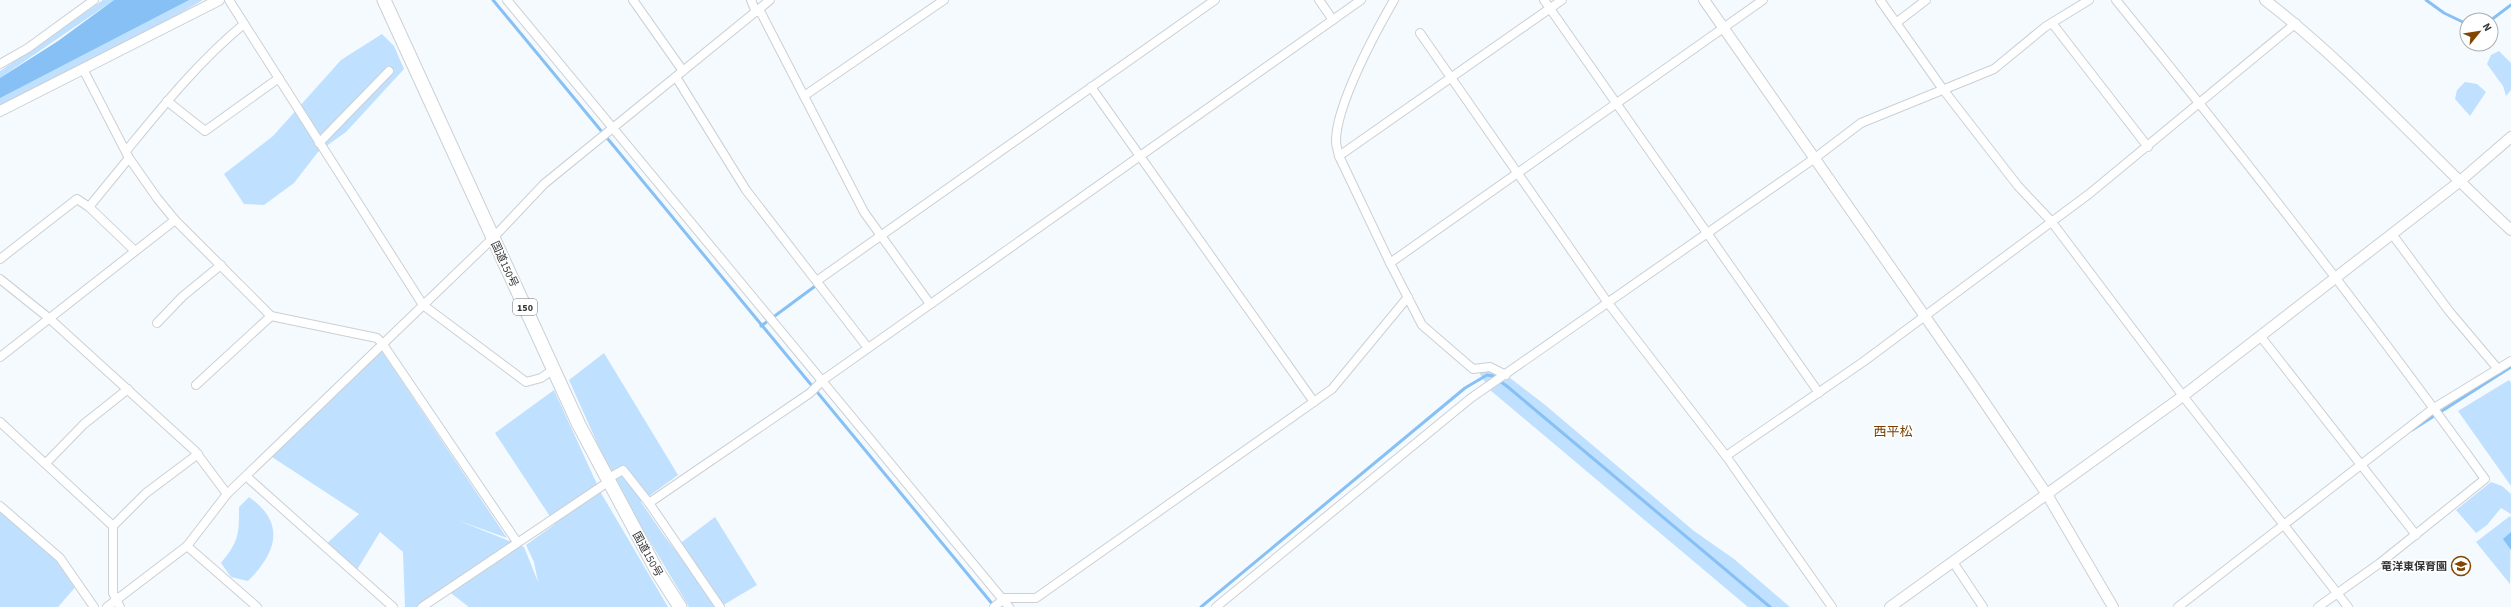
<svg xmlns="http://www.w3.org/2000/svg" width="2511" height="607" viewBox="0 0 2511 607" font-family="'Source Sans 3','Noto Sans JP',sans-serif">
<rect width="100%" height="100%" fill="#f5faff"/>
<g fill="#bfe0fe">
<path d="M103 0H114L0 78V71Z"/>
<path d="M177 0H203L158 26 0 106V97Z"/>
<path d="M382 34 394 46 404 69 346 132 318 152 294 183 264 205 244 204 224 174 273 136 341 60Z"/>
<path d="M2499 51 2511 63V90L2506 96 2503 86 2487 64 2491 55Z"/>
<path d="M2465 82 2477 84 2486 92 2470 116 2455 99 2457 90Z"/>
<path d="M381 350 507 538 457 520 524 547 538 582 534 562 526 545 555 524 495 433 554 390 601 493 668 607H469L447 590 422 607H405L403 552 380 532 355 573 324 546 359 514 269 455Z"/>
<path d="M604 353 678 475 641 502 665 537 713 599 678 545 715 517 757 585 720 607H689L615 483 569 380Z"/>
<path d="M1477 369 1501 371 1544 404 1694 531 1734 559 1790 607H1748L1490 390Z"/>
<path d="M2509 380 2511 383V486L2458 411Z"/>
<path d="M2491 482 2502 486 2511 494V514L2501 508 2487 525 2476 533 2456 510Z"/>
<path d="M249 497C286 523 277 552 248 581L231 577 221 563C239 541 239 535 239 507Z"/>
<path d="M0 506 45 545 78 584 58 607H0Z"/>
<path d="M2510 516 2511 518 2510 584 2476 542Z"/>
</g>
<g fill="#86c0f4">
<path d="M114 0H189L0 98V78L58 41Z"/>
<path d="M2511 532V550L2503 539Z"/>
</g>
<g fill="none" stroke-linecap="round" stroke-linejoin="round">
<g stroke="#86c0f4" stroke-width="3">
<path d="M493 0 994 606"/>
<path d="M2426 0 2444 13 2467 24"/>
<path d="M2491 20 2511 5"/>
<path d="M761 326 818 284"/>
<path d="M2412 430 2511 367"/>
<path d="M1201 607 1465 388 1487 375 1493 376 1508 387 1770 607"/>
</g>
<defs>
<g id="minor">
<path d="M229 0 423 305 526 382 541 378 554 369"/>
<path d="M507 0 1009 607"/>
<path d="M633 0 683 71"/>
<path d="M751 0 756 12"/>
<path d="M1319 0 1333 20"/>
<path d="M1394 0C1376 31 1336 105 1336 141 1336 146 1338 151 1339 156L1390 263 1422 325 1473 369 1490 367 1506 375"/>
<path d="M1544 0 1819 393"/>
<path d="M1880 0 1942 88 2018 186 2051 221 2183 396 2348 607"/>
<path d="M2116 0C2243 156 2367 315 2485 479L2380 563 2318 607"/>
<path d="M759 9 864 212 930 304"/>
<path d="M1896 23 1926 0"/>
<path d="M2052 23 2148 147"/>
<path d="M1420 33 1608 303 1726 456 1832 607"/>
<path d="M0 64 28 48 94 0"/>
<path d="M83 69 129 158 157 198 175 220 271 316 377 338 382 343 517 542"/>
<path d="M676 77 746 190 868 348"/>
<path d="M1091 87 1314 402"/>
<path d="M804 96 944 0"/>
<path d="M167 101 205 131 279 78"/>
<path d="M319 143 389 71"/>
<path d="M126 151C163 106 199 61 244 24"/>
<path d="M1339 156 1562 0"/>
<path d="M89 207 135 251"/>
<path d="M2392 234 2449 311 2498 369"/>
<path d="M0 259 77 199 89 207 129 158"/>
<path d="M1390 263 1763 0"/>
<path d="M0 279 50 319 195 451 227 494"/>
<path d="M818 280 1215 0"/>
<path d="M157 323 183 296 221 265"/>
<path d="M2261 337 2416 535"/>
<path d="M0 357 175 220"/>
<path d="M196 385 271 316"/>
<path d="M0 422 113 526V593L120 607"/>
<path d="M1726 456 1863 362 2089 194 2296 23"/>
<path d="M46 463 84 424 128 389"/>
<path d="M247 477 393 607"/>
<path d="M607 479 623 470 649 503 720 607"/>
<path d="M649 503 810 393 823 380 1361 0"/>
<path d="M0 506 60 558 94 607"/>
<path d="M113 526 146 493 198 454"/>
<path d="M187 546 257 607"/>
<path d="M1953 562 1983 607"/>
<path d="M107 607 187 546 227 494 493 238 544 184 770 0"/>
<path d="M422 607 608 482"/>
<path d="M994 607 1005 598H1036L1332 389 1408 297"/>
<path d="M1216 607 1471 398 1815 158 1861 123 1994 69 2045 27 2089 0"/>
<path d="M2178 607 2434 408 2511 361"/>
</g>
<g id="tertiary">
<path d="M1704 0 1968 378 2048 496 2113 607"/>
<path d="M2265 0C2352 67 2429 155 2511 230"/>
<path d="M0 111 219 0"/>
<path d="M1890 607 2183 396 2459 182 2511 137"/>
</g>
<path id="trunk" d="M384 0 579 425 657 571 680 607"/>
</defs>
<use href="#minor" stroke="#cbd0d4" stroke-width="10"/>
<use href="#tertiary" stroke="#cbd0d4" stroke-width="12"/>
<use href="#trunk" stroke="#cbd0d4" stroke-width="15"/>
<use href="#minor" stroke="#fff" stroke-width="8"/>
<use href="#tertiary" stroke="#fff" stroke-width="10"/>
<use href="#trunk" stroke="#fff" stroke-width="13"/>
</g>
<defs>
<symbol id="school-ring" viewBox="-11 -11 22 22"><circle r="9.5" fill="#fff" stroke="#824600" stroke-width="1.5"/><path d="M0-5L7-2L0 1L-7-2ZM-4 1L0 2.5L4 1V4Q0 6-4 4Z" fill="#824600"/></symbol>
</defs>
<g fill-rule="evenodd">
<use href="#school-ring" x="2450" y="555" width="22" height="22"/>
</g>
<g text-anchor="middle" stroke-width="3.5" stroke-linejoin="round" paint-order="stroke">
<rect fill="#fff" stroke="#707172" stroke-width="1" x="513" y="299" width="24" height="16" rx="3"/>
<g font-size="10" font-weight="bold" fill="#323436">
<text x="525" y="311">150</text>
</g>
<g font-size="11" fill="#323436" stroke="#fff">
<text transform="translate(505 264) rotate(65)" y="4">国道150号</text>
<text transform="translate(648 554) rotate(61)" y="4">国道150号</text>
</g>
<g font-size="11" font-weight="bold" fill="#323436" stroke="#fff" text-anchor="end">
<text x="2447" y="570">竜洋東保育園</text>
</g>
<g font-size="13" fill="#784104" stroke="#fff">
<text x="1893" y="436">西平松</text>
</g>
</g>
<g transform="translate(2479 32) rotate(60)"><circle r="19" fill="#ffffff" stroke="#adaeaf"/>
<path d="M0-3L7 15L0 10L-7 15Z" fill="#824600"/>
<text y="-6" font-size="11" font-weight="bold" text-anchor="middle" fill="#323436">N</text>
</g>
</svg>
